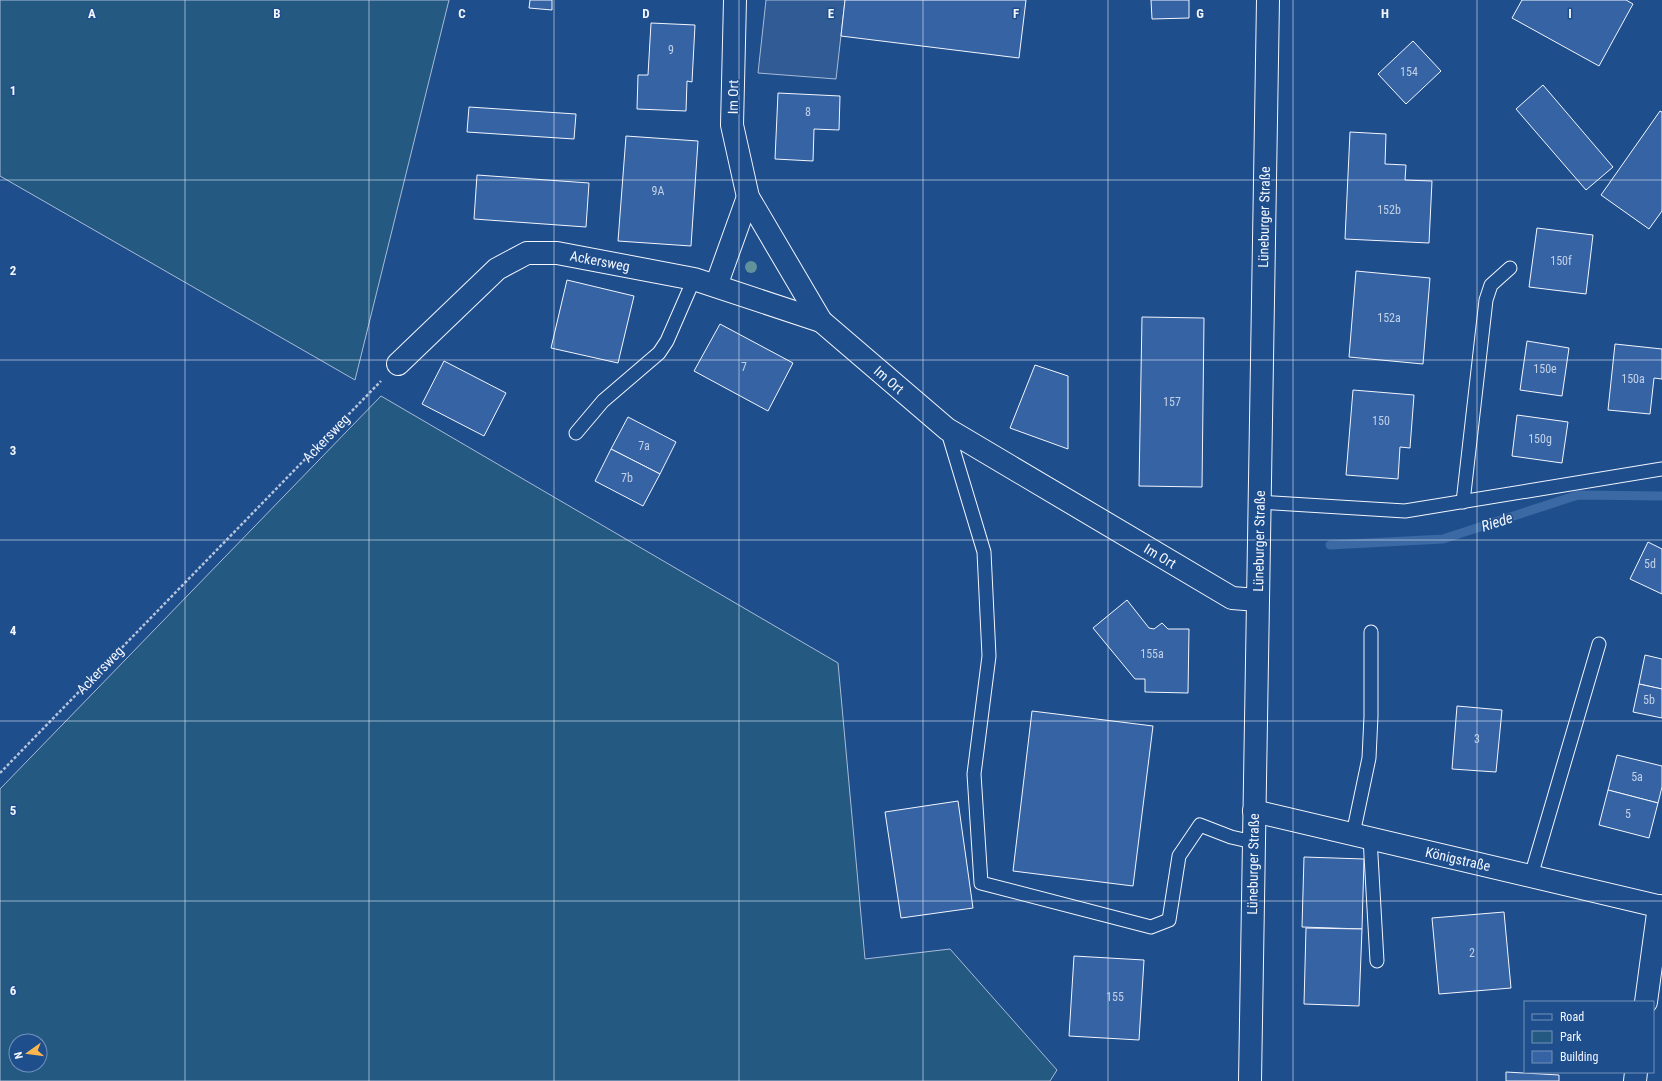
<svg xmlns="http://www.w3.org/2000/svg" width="1662" height="1081" viewBox="0 0 1662 1081" font-family="'Roboto Condensed',sans-serif">
<rect width="100%" height="100%" fill="#1f4e8c"/>
<g fill="#245a82" stroke="#a8bbd7" fill-rule="evenodd">
<path d="M0 0H449L355 380 0 176Z"/>
<path d="M381 396 838 663 865 959 950 949 1057 1070 1050 1081H0V789ZM16 1041H40V1065H16Z"/>
</g>
<path fill="#305b95" stroke="#a8bbd7" d="M766 0H845L836 79 758 73Z"/>
<g fill="none" stroke-linecap="round" stroke-linejoin="round">
<path stroke="#3b69a3" stroke-width="9" d="M1330 545 1443 539 1578 495 1662 496"/>
</g>
<g fill="#3563a3" stroke="#f2f6ff">
<path d="M530 0H552V10L529 8Z"/>
<path d="M845 0H1026L1019 58 841 36Z"/>
<path d="M1151 0H1189V18L1152 19Z"/>
<path d="M1522 0H1626L1633 4 1599 66 1512 18Z"/>
<path d="M651 23 695 25 692 82 687 81 686 111 637 109 638 75H648Z"/>
<path d="M1413 41 1441 71 1406 104 1378 74Z"/>
<path d="M1543 85 1613 167 1586 190 1516 109Z"/>
<path d="M778 93 840 96 839 130 814 129 813 161 775 159Z"/>
<path d="M469 107 576 114 574 139 467 132Z"/>
<path d="M1660 111 1662 112V211L1649 229 1601 195Z"/>
<path d="M1350 132 1386 134 1385 164 1406 165 1405 180 1432 181 1429 243 1345 239Z"/>
<path d="M626 136 698 141 691 246 618 241Z"/>
<path d="M477 175 589 183 586 227 474 219Z"/>
<path d="M1537 228 1593 235 1586 294 1529 287Z"/>
<path d="M1356 271 1430 278 1423 364 1349 357Z"/>
<path d="M567 280 634 296 618 363 551 348Z"/>
<path d="M1142 317 1204 318 1202 487 1139 486Z"/>
<path d="M720 324 793 363 768 411 694 371Z"/>
<path d="M1527 341 1569 348 1562 396 1520 390Z"/>
<path d="M1615 344 1662 349V379L1654 378 1650 414 1608 410Z"/>
<path d="M444 361 506 393 484 436 422 404Z"/>
<path d="M1035 365 1068 376V449L1010 428Z"/>
<path d="M1353 390 1414 395 1410 448 1400 447 1398 479 1346 475Z"/>
<path d="M1517 415 1568 422 1562 463 1512 456Z"/>
<path d="M628 417 676 442 660 474 611 449Z"/>
<path d="M611 449 660 474 643 506 595 481Z"/>
<path d="M1648 542 1662 549V594L1630 579Z"/>
<path d="M1127 600 1149 628 1154 629 1162 623 1168 629H1189L1188 693 1145 692V679H1135L1093 628Z"/>
<path d="M1645 655 1662 659V689L1639 684Z"/>
<path d="M1639 684 1662 689V718L1633 712Z"/>
<path d="M1457 706 1502 710 1496 772 1452 769Z"/>
<path d="M1032 711 1153 726 1133 886 1013 871Z"/>
<path d="M1617 755 1662 766V787L1658 803 1608 790Z"/>
<path d="M1608 790 1658 803 1649 838 1599 825Z"/>
<path d="M958 801 973 908 901 918 885 812Z"/>
<path d="M1304 857 1364 859 1362 929 1302 927Z"/>
<path d="M1504 912 1511 988 1439 994 1432 918Z"/>
<path d="M1306 928 1362 929 1359 1006 1304 1004Z"/>
<path d="M1074 956 1144 960 1139 1040 1069 1036Z"/>
<path d="M1506 1072 1559 1075V1081H1506Z"/>
</g>
<g fill="none" stroke-linecap="round" stroke-linejoin="round">
<defs>
<g id="service">
<path d="M947 429 984 552 989 656 974 774 981 883 1151 927 1169 920 1179 856 1200 825 1231 837 1253 842"/>
<path d="M576 433 603 401 659 353 667 341 694 279"/>
<path d="M1259 502 1405 511 1662 469"/>
<path d="M1463 502 1486 300 1491 285 1510 268"/>
<path d="M1353 834 1369 758 1371 716V632"/>
<path d="M1370 838 1377 961"/>
<path d="M1531 876 1599 644"/>
</g>
<g id="minor">
<path d="M735 0 732 125 748 197 821 321 947 429 1232 598 1258 600"/>
<path d="M716 286 748 197"/>
<path d="M398 364 497 269 527 253H557L694 279 821 321"/>
<path d="M1254 811 1662 907"/>
<path d="M1646 1002 1659 906"/>
<path d="M1635 1081 1636 1072"/>
</g>
<path id="secondary" d="M1250 1081 1268 0"/>
</defs>
<use href="#service" stroke="#f2f6ff" stroke-width="15"/>
<use href="#minor" stroke="#f2f6ff" stroke-width="24"/>
<use href="#secondary" stroke="#f2f6ff" stroke-width="24"/>
<path stroke="#b3c4dc" stroke-width="2.5" stroke-dasharray="3 2" stroke-linecap="butt" d="M0 773 381 381"/>
<use href="#service" stroke="#1f4e8c" stroke-width="13"/>
<use href="#minor" stroke="#1f4e8c" stroke-width="22"/>
<use href="#secondary" stroke="#1f4e8c" stroke-width="22"/>
</g>
<circle fill="#61919a" cx="751" cy="267" r="6"/>
<path fill="none" stroke="#f2f6ff" stroke-width="1" stroke-opacity="0.55" d="M185 0V1081M369 0V1081M554 0V1081M739 0V1081M923 0V1081M1108 0V1081M1293 0V1081M1477 0V1081M0 180H1662M0 360H1662M0 540H1662M0 721H1662M0 901H1662"/>
<g text-anchor="middle" stroke-width="3" stroke-linejoin="round" paint-order="stroke">
<g font-size="12" fill="#c3d1e8">
<text x="671" y="54">9</text>
<text x="1409" y="76">154</text>
<text x="808" y="116">8</text>
<text x="658" y="195">9A</text>
<text x="1389" y="214">152b</text>
<text x="1561" y="265">150f</text>
<text x="1389" y="322">152a</text>
<text x="744" y="371">7</text>
<text x="1545" y="373">150e</text>
<text x="1633" y="383">150a</text>
<text x="1172" y="406">157</text>
<text x="1381" y="425">150</text>
<text x="1540" y="443">150g</text>
<text x="644" y="450">7a</text>
<text x="627" y="482">7b</text>
<text x="1650" y="568">5d</text>
<text x="1152" y="658">155a</text>
<text x="1649" y="704">5b</text>
<text x="1477" y="743">3</text>
<text x="1637" y="781">5a</text>
<text x="1628" y="818">5</text>
<text x="1472" y="957">2</text>
<text x="1115" y="1001">155</text>
</g>
<g font-size="14" fill="#f2f6ff" stroke="#1f4e8c">
<text transform="translate(733 97) rotate(-89)" y="5">Im Ort</text>
<text transform="translate(1264 217) rotate(-89)" y="5">Lüneburger Straße</text>
<text transform="translate(600 261) rotate(11)" y="5">Ackersweg</text>
<text transform="translate(889 380) rotate(41)" y="5">Im Ort</text>
<text transform="translate(326 438) rotate(-46)" y="5">Ackersweg</text>
<text transform="translate(1259 541) rotate(-89)" y="5">Lüneburger Straße</text>
<text transform="translate(1160 556) rotate(31)" y="5">Im Ort</text>
<text transform="translate(100 670) rotate(-46)" y="5">Ackersweg</text>
<text transform="translate(1458 859) rotate(13)" y="5">Königstraße</text>
<text transform="translate(1253 864) rotate(-89)" y="5">Lüneburger Straße</text>
</g>
<g font-size="15" font-style="italic" fill="#f2f6ff" stroke="#1f4e8c">
<text transform="translate(1497 522) rotate(-18)" y="5">Riede</text>
</g>
</g>
<g font-size="13" text-anchor="middle" font-weight="bold" fill="#f2f6ff" stroke="#1f4e8c" stroke-width="3" stroke-linejoin="round" paint-order="stroke">
<text x="92" y="18">A</text>
<text x="277" y="18">B</text>
<text x="462" y="18">C</text>
<text x="646" y="18">D</text>
<text x="831" y="18">E</text>
<text x="1016" y="18">F</text>
<text x="1200" y="18">G</text>
<text x="1385" y="18">H</text>
<text x="1570" y="18">I</text>
<text x="13" y="95">1</text>
<text x="13" y="275">2</text>
<text x="13" y="455">3</text>
<text x="13" y="635">4</text>
<text x="13" y="815">5</text>
<text x="13" y="995">6</text>
</g>
<rect x="1524" y="1001" width="130" height="72" fill="#1f4e8c" stroke="#7391ba"/>
<rect x="1532" y="1014" width="20" height="6" fill="#1f4e8c" stroke="#7391ba"/>
<text x="1560" y="1021" font-size="12" fill="#f2f6ff">Road</text>
<rect x="1532" y="1031" width="20" height="12" fill="#245a82" stroke="#7391ba"/>
<text x="1560" y="1041" font-size="12" fill="#f2f6ff">Park</text>
<rect x="1532" y="1051" width="20" height="12" fill="#3563a3" stroke="#7391ba"/>
<text x="1560" y="1061" font-size="12" fill="#f2f6ff">Building</text>
<g transform="translate(28 1053) rotate(256)"><circle r="19" fill="#1f4e8c" stroke="#7391ba"/>
<path d="M0-3L7 15L0 10L-7 15Z" fill="#ffb74d"/>
<text y="-6" font-size="11" font-weight="bold" text-anchor="middle" fill="#f2f6ff">N</text>
</g>
</svg>
